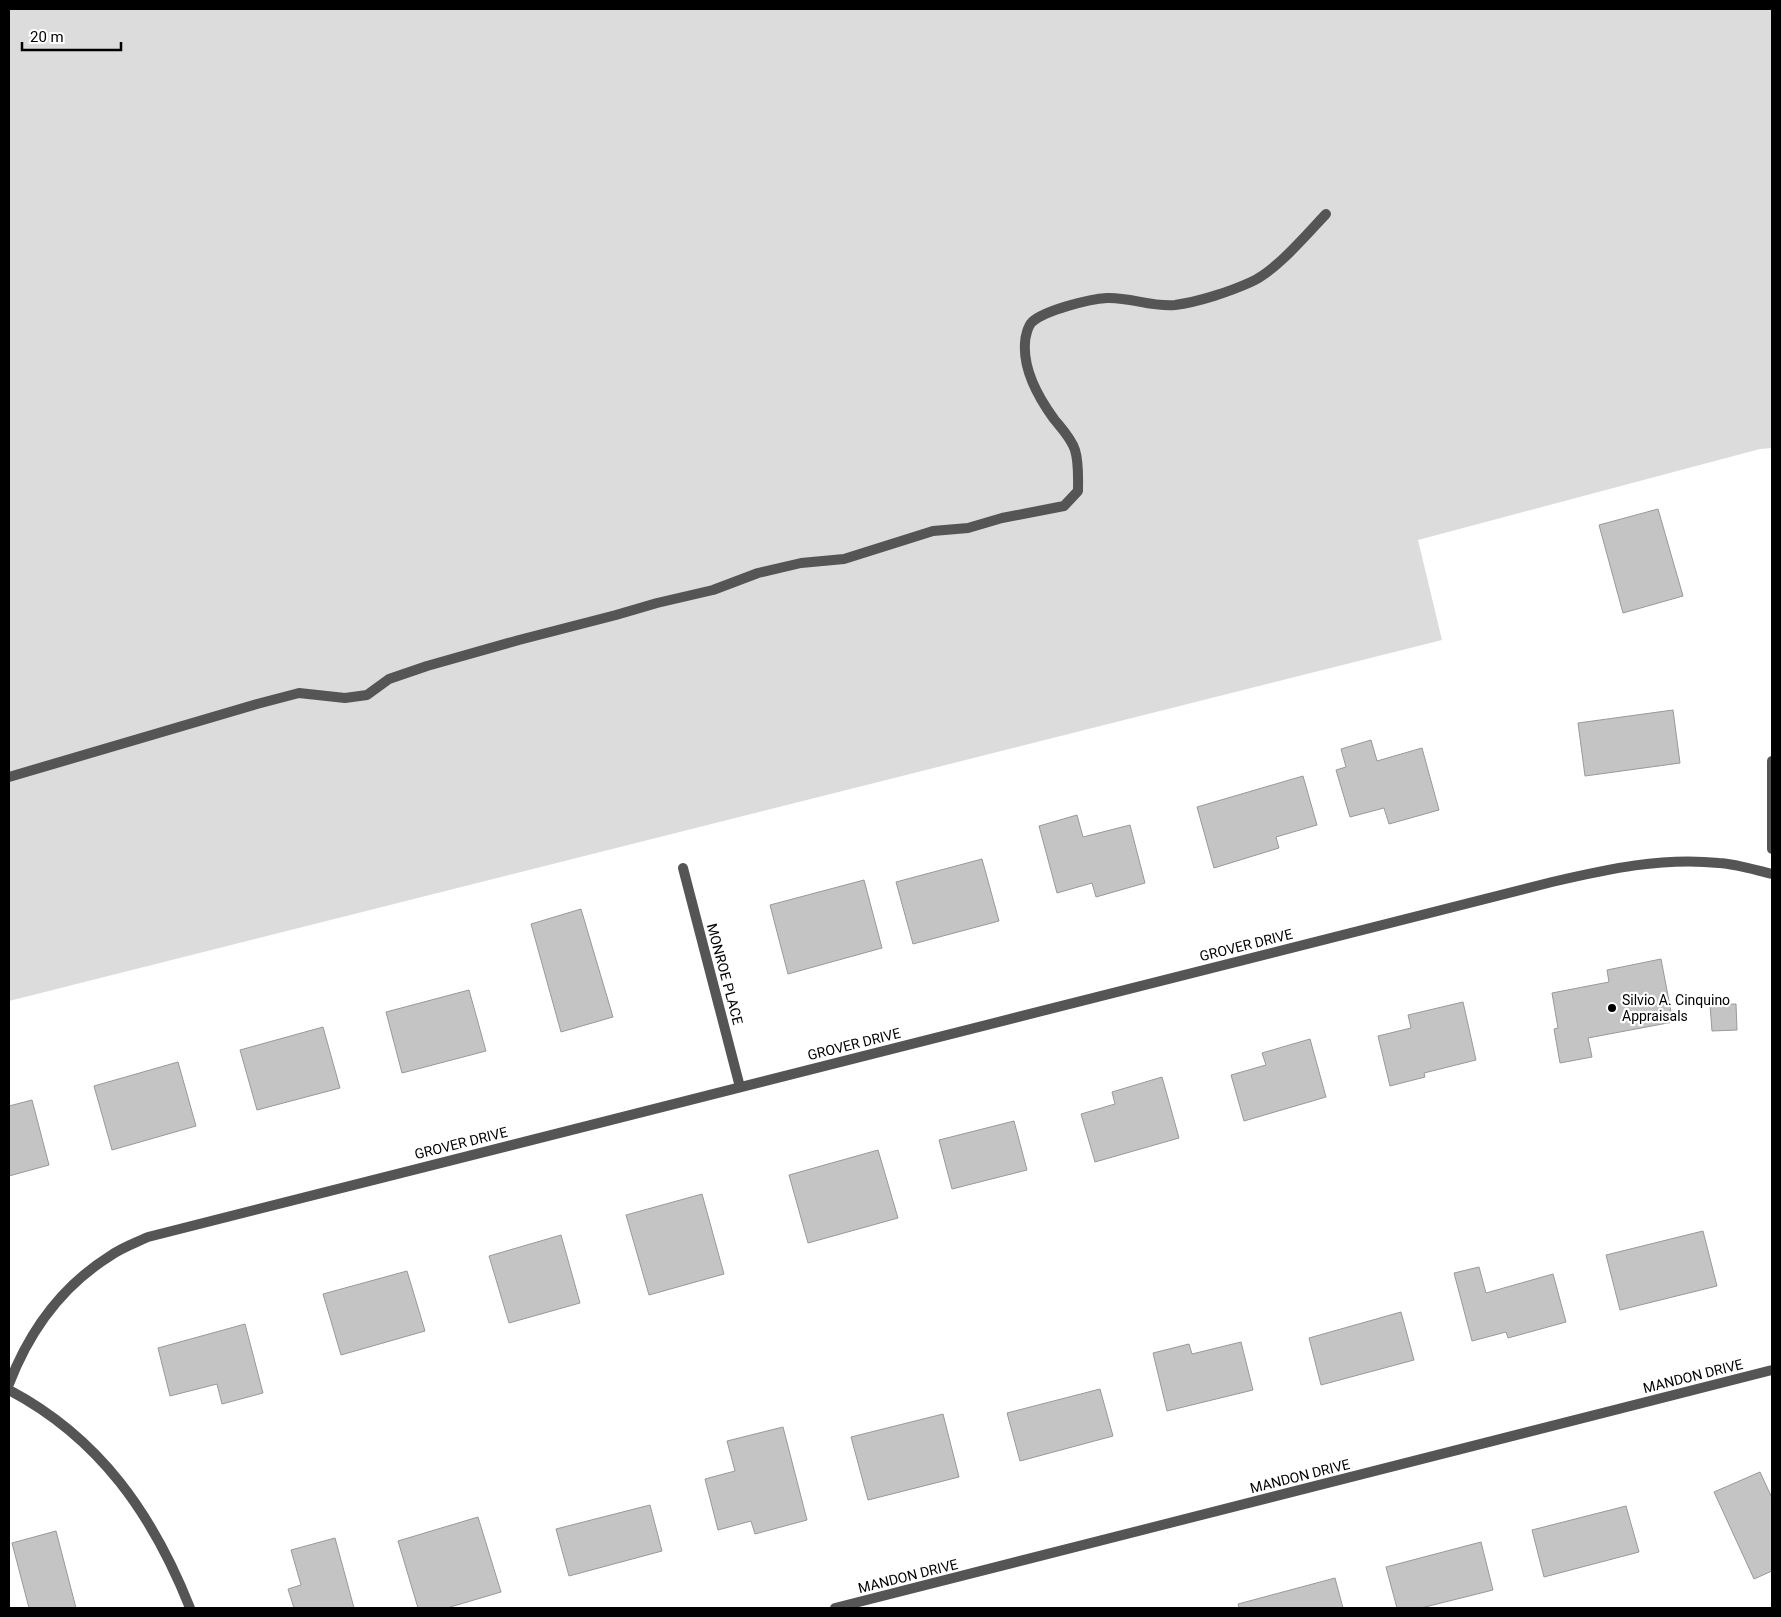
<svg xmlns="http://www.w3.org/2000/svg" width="1781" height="1617" viewBox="0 0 1781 1617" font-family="Roboto,sans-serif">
<rect width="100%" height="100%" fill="#fff"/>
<path fill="#dcdcdc" d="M9 9H1772V448L1760 449 1418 540 1442 640 9 1001Z"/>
<g fill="#c4c4c4" stroke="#999">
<path d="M1658 509 1683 596 1623 613 1599 525Z"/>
<path d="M1673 710 1680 763 1585 776 1578 723Z"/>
<path d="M1371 740 1377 761 1422 748 1439 810 1389 824 1384 808 1350 817 1336 770 1346 767 1341 749Z"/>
<path d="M1303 776 1317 825 1276 837 1279 848 1214 868 1197 807Z"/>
<path d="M1077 815 1083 837 1130 825 1145 883 1096 897 1092 883 1057 893 1039 826Z"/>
<path d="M982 859 999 921 913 944 896 882Z"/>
<path d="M864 880 882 948 788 974 770 905Z"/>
<path d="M581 909 613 1017 561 1032 531 924Z"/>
<path d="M1661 959 1673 1022 1588 1038 1592 1057 1560 1063 1554 1029 1558 1028 1552 993 1609 982 1607 970Z"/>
<path d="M469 990 486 1051 402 1073 386 1012Z"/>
<path d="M1463 1002 1476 1060 1424 1073 1425 1077 1390 1086 1378 1036 1411 1028 1408 1015Z"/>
<path d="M1736 1004 1737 1030 1712 1031 1710 1005Z"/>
<path d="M323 1027 340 1088 257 1110 240 1050Z"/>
<path d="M1310 1039 1326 1097 1244 1121 1231 1075 1266 1065 1262 1053Z"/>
<path d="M178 1062 196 1126 112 1150 94 1086Z"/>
<path d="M1162 1077 1179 1138 1095 1162 1081 1114 1115 1104 1112 1092Z"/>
<path d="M32 1100 49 1165 9 1176V1106Z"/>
<path d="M1014 1121 1027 1170 952 1189 939 1140Z"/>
<path d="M878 1150 898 1218 808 1243 789 1175Z"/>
<path d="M702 1194 724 1274 649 1295 626 1215Z"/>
<path d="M1703 1231 1717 1286 1620 1310 1606 1255Z"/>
<path d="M561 1235 580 1303 509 1323 489 1256Z"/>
<path d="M1479 1267 1486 1293 1553 1274 1566 1322 1508 1338 1506 1332 1472 1341 1454 1273Z"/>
<path d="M407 1271 425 1331 341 1355 323 1294Z"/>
<path d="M1401 1312 1414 1360 1321 1385 1309 1338Z"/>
<path d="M245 1324 263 1393 222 1404 217 1384 170 1396 158 1348Z"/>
<path d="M1241 1342 1253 1390 1167 1411 1153 1353 1189 1344 1192 1354Z"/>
<path d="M1100 1389 1113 1436 1020 1461 1007 1413Z"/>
<path d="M943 1414 959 1477 868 1500 851 1437Z"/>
<path d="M783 1427 807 1520 755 1534 751 1521 718 1530 705 1479 735 1471 727 1441Z"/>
<path d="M1760 1472 1772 1498V1571L1754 1579 1714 1492Z"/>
<path d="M650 1505 662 1551 569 1576 556 1529Z"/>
<path d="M1626 1506 1639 1552 1544 1577 1532 1530Z"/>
<path d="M478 1517 501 1592 447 1608H418L398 1541Z"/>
<path d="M56 1531 76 1608H29L12 1543Z"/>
<path d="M335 1538 354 1608H294L288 1589 301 1585 291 1550Z"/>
<path d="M1481 1542 1493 1590 1421 1608H1397L1386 1567Z"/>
<path d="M1335 1578 1343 1608H1239L1238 1604Z"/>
</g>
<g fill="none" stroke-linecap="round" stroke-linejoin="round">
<path stroke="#555" stroke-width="10" d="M9 777 257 704 299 693 345 698 367 695 389 679 427 666 519 640 616 615 657 603 713 590 758 573 801 563 844 559 933 531 968 528 1002 518 1064 506 1078 491C1078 478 1079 463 1075 450 1071 438 1062 429 1054 419 1038 397 1023 370 1025 343 1025 337 1028 326 1032 322 1045 310 1090 299 1107 298 1130 297 1151 307 1175 305 1198 302 1229 292 1251 282 1276 271 1306 235 1326 214"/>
<g stroke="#555" stroke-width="10">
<path d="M1772 761V849"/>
<path d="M683 868 740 1087"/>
<path d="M9 1384C29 1332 62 1286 110 1256 121 1248 135 1243 148 1237L1552 882C1608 869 1662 857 1719 863 1737 864 1755 870 1772 874"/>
<path d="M9 1390C100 1438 153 1515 190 1608"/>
<path d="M835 1608 1772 1370"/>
</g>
</g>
<circle fill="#000" stroke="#fff" stroke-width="2" cx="1612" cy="1008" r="5"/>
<g text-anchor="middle" stroke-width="4.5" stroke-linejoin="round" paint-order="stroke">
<g font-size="14" fill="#000" stroke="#fff">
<text transform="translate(1246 945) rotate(-14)" y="5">GROVER DRIVE</text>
<text transform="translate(725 974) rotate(75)" y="5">MONROE PLACE</text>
<text transform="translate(854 1044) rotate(-14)" y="5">GROVER DRIVE</text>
<text transform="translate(461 1143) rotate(-14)" y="5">GROVER DRIVE</text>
<text transform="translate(1693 1376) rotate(-14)" y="5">MANDON DRIVE</text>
<text transform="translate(1300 1476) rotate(-14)" y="5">MANDON DRIVE</text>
<text transform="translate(908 1576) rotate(-14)" y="5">MANDON DRIVE</text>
</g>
<g font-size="14" fill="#000" stroke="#fff" text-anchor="start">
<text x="1622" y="1005">Silvio A. Cinquino<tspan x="1622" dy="16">Appraisals</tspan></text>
</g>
</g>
<rect width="1781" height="1617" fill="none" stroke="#000000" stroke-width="20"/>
<path d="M22 42v8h99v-8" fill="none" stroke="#000000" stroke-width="2.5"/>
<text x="30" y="42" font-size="15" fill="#000000" stroke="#ffffff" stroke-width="4" paint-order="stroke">20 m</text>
</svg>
